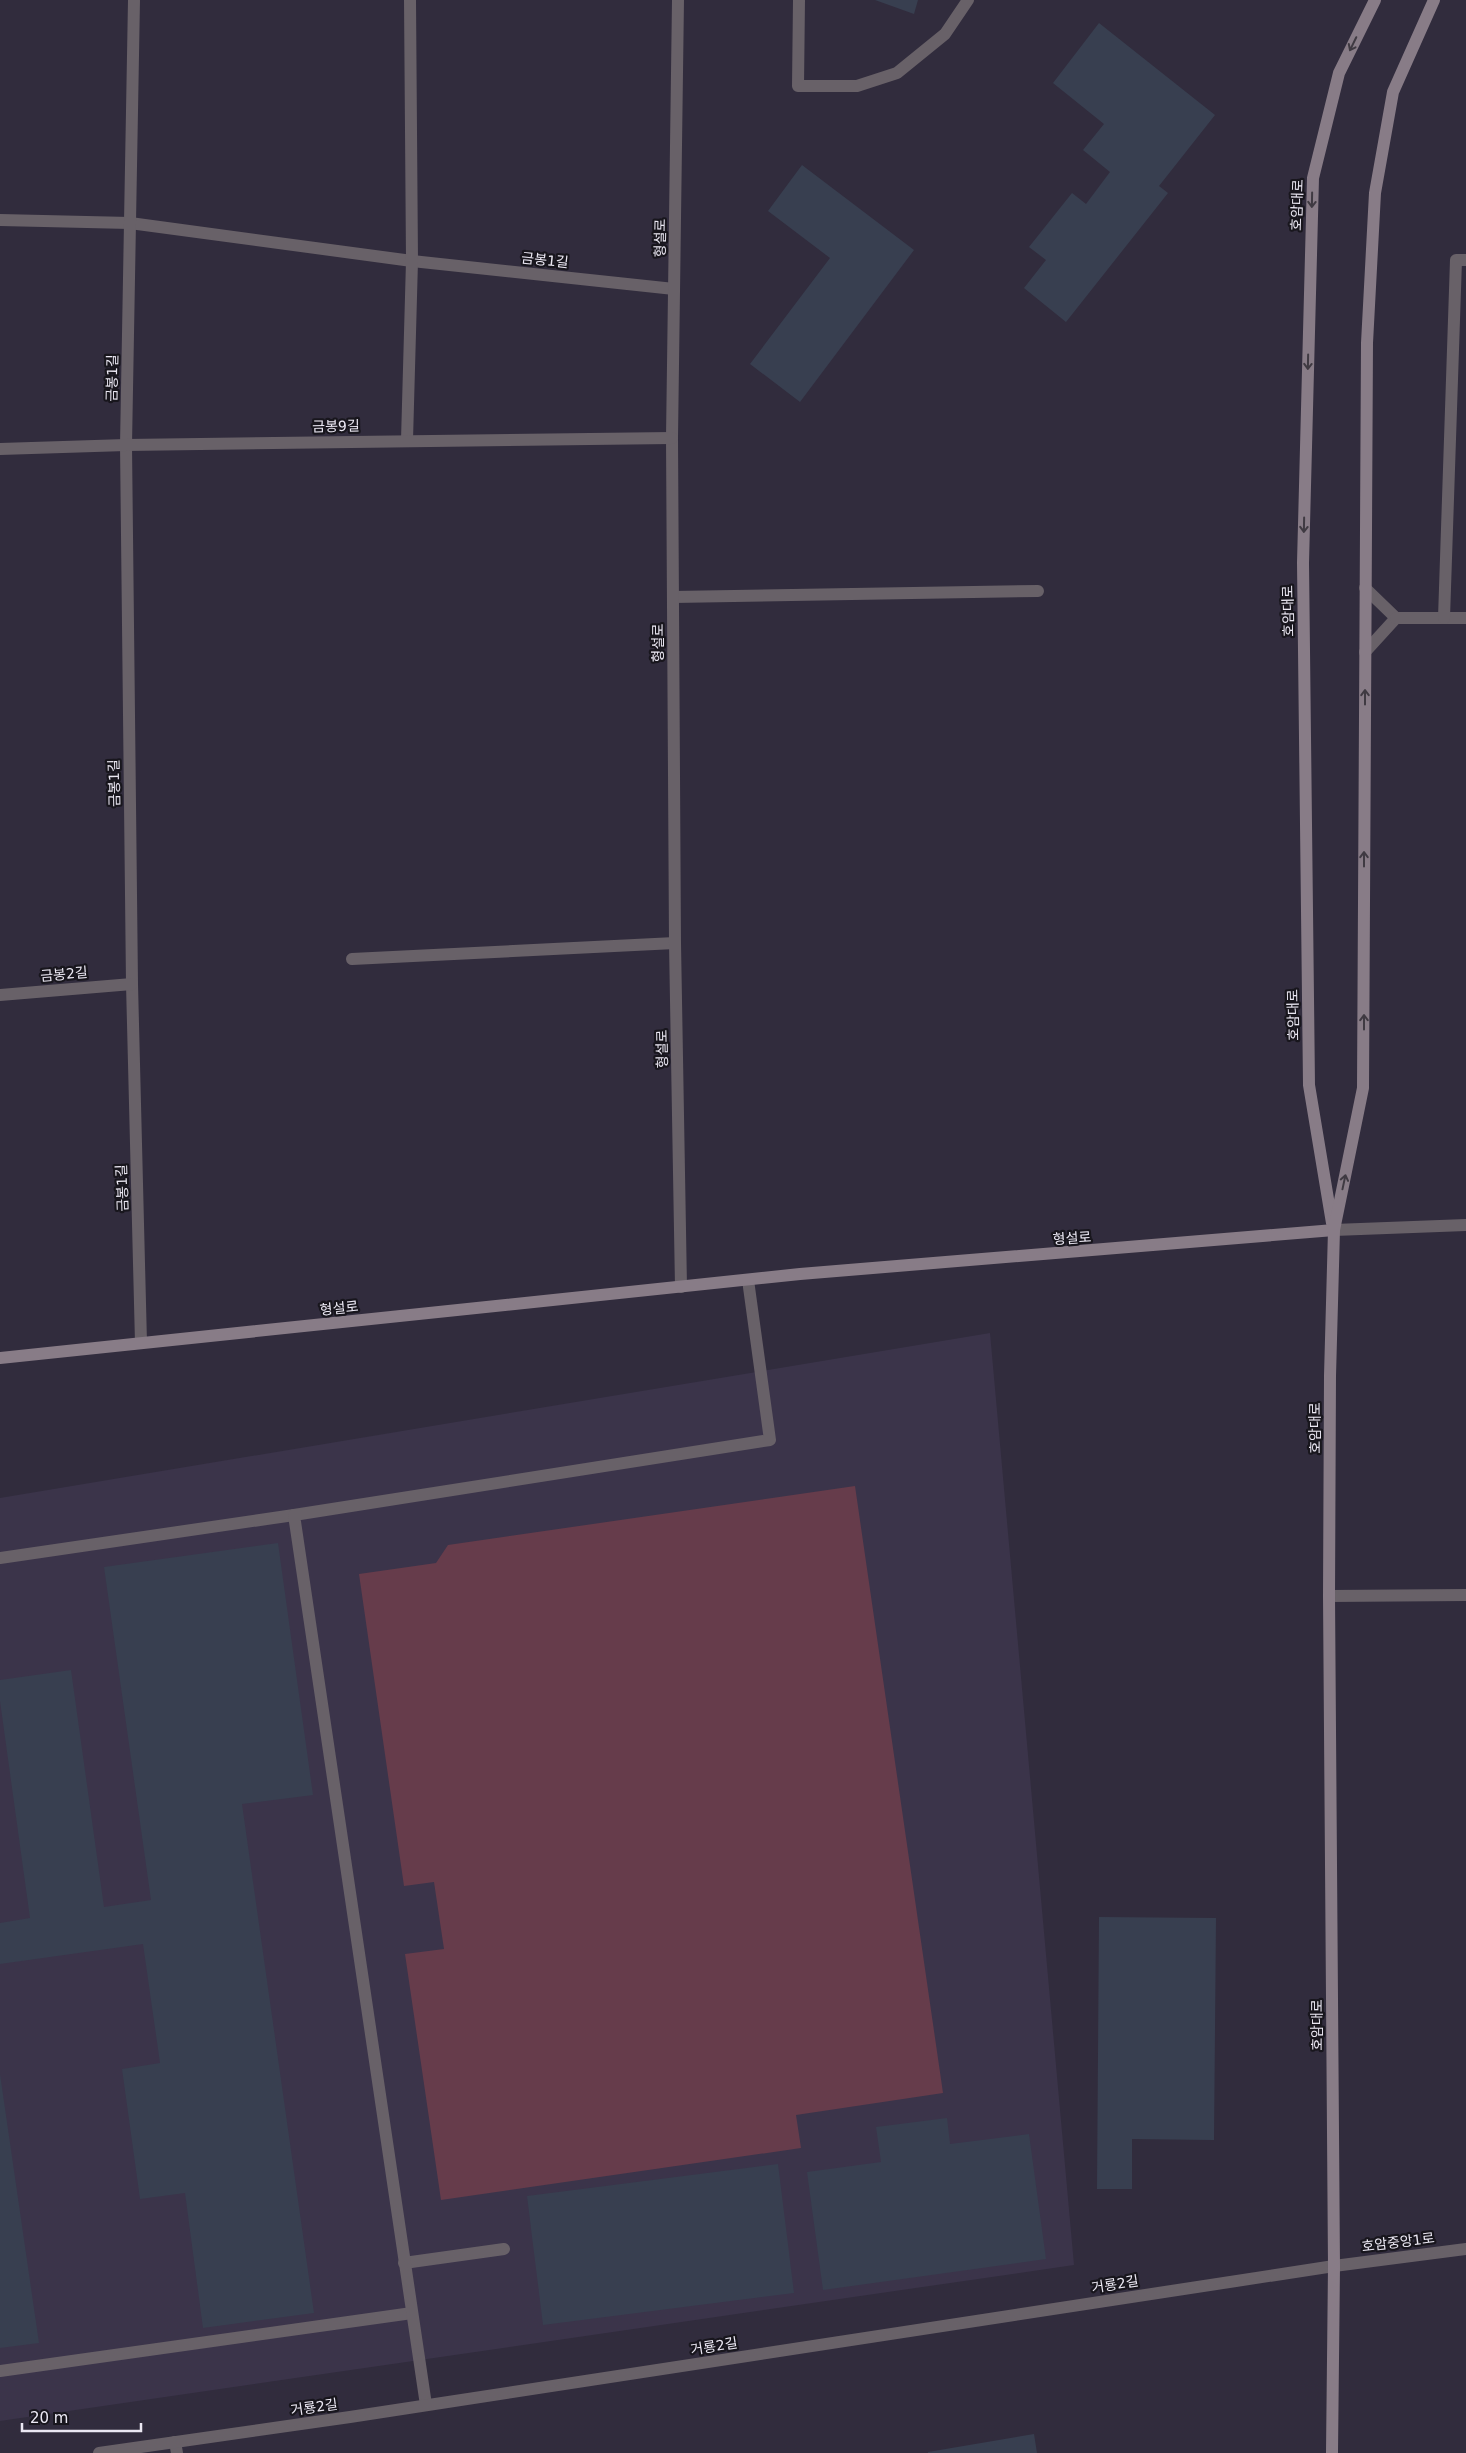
<svg xmlns="http://www.w3.org/2000/svg" width="1466" height="2453" viewBox="0 0 1466 2453" font-family="'DejaVu Sans','Noto Sans KR',sans-serif">
<rect width="100%" height="100%" fill="#312c3d"/>
<path fill="#3b344a" d="M990 1333 1074 2265 0 2421V1498Z"/>
<path fill="#663c4b" d="M855 1486 943 2093 796 2115 801 2148 441 2200 405 1954 444 1949 434 1882 404 1886 359 1574 436 1563 448 1545Z"/>
<g fill="#383f50">
<path d="M875 0H918L914 14Z"/>
<path d="M1099 23 1215 115 1159 186 1168 193 1066 322 1024 288 1046 260 1029 247 1072 193 1086 204 1110 172 1083 150 1104 124 1053 83Z"/>
<path d="M802 165 914 250 800 402 750 364 830 258 768 211Z"/>
<path d="M278 1543 313 1795 242 1804 314 2313 203 2328 185 2193 140 2199 122 2069 160 2063 143 1944 0 1964V1923L30 1918 0 1701V1680L71 1670 104 1907 151 1900 104 1567Z"/>
<path d="M1099 1917 1216 1918 1214 2140 1132 2139V2189H1097Z"/>
<path d="M0 2074 39 2343 0 2348Z"/>
<path d="M947 2118 950 2144 1029 2134 1046 2259 823 2290 807 2172 881 2162 876 2127Z"/>
<path d="M778 2164 794 2293 543 2325 527 2196Z"/>
<path d="M1034 2434 1037 2453H928V2452Z"/>
</g>
<g fill="none" stroke-linecap="round" stroke-linejoin="round">
<g stroke="#686168" stroke-width="12">
<path d="M799 0 798 86H857L897 73 945 34 968 0"/>
<path d="M0 220 130 223 412 261 674 289"/>
<path d="M1365 588 1396 618 1365 652"/>
<path d="M673 597 1038 591"/>
<path d="M1396 618H1466"/>
<path d="M1444 618 1456 260H1466"/>
<path d="M352 959 675 943"/>
<path d="M0 1558 294 1515"/>
<path d="M404 2263 504 2249"/>
<path d="M0 2371 412 2313"/>
<path d="M426 2405 294 1515 770 1440 748 1280"/>
<path d="M175 2442 177 2453"/>
</g>
<g stroke="#686168" stroke-width="12">
<path d="M134 0 126 445 132 984 141 1343"/>
<path d="M678 0 672 438 675 943 681 1287"/>
<path d="M407 440 412 261 410 0"/>
<path d="M0 449 126 445 672 438"/>
<path d="M0 995 132 984"/>
<path d="M1334 1230 1466 1225"/>
<path d="M1329 1596 1466 1595"/>
<path d="M99 2453 350 2417 1334 2266 1466 2249"/>
</g>
<g stroke="#887c87" stroke-width="12">
<path d="M1332 1223 1309 1085 1303 563 1313 178 1339 73 1375 0"/>
<path d="M0 1358 800 1274 1334 1230"/>
<path d="M1332 2453 1334 2266 1329 1596 1330 1376 1334 1230 1363 1088 1367 343 1375 193 1393 92 1434 0"/>
</g>
</g>
<defs><path id="oneway-shaft" d="M-6 0H5M1.5-3L5.5 0L1.5 3" fill="none" stroke-width="1.6" stroke-linecap="round" stroke-linejoin="round" transform="scale(1.25)"/></defs>
<g stroke="#3f3a42">
<use href="#oneway-shaft" transform="translate(1353 44) rotate(116)"/>
<use href="#oneway-shaft" transform="translate(1312 200) rotate(91)"/>
<use href="#oneway-shaft" transform="translate(1308 362) rotate(91)"/>
<use href="#oneway-shaft" transform="translate(1304 525) rotate(91)"/>
<use href="#oneway-shaft" transform="translate(1365 697) rotate(-90)"/>
<use href="#oneway-shaft" transform="translate(1364 859) rotate(-90)"/>
<use href="#oneway-shaft" transform="translate(1364 1022) rotate(-90)"/>
<use href="#oneway-shaft" transform="translate(1344 1182) rotate(-78)"/>
</g>
<g text-anchor="middle" stroke-width="4.5" stroke-linejoin="round" paint-order="stroke">
<g font-size="14" fill="#ebe8f3" stroke="#18161d">
<text transform="translate(1297 205) rotate(-88)" y="5">호암대로</text>
<text transform="translate(660 238) rotate(-89)" y="5">형설로</text>
<text transform="translate(545 260) rotate(6)" y="5">금봉1길</text>
<text transform="translate(112 378) rotate(-89)" y="5">금봉1길</text>
<text transform="translate(336 426) rotate(-1)" y="5">금봉9길</text>
<text transform="translate(1288 611) rotate(-91)" y="5">호암대로</text>
<text transform="translate(658 643) rotate(-90)" y="5">형설로</text>
<text transform="translate(114 783) rotate(-91)" y="5">금봉1길</text>
<text transform="translate(64 974) rotate(-5)" y="5">금봉2길</text>
<text transform="translate(1293 1015) rotate(-91)" y="5">호암대로</text>
<text transform="translate(662 1049) rotate(-91)" y="5">형설로</text>
<text transform="translate(122 1188) rotate(-92)" y="5">금봉1길</text>
<text transform="translate(1072 1238) rotate(-4)" y="5">형설로</text>
<text transform="translate(339 1308) rotate(-6)" y="5">형설로</text>
<text transform="translate(1315 1428) rotate(-90)" y="5">호암대로</text>
<text transform="translate(1317 2025) rotate(-90)" y="5">호암대로</text>
<text transform="translate(1398 2242) rotate(-7)" y="5">호암중앙1로</text>
<text transform="translate(1115 2284) rotate(-9)" y="5">거룡2길</text>
<text transform="translate(714 2346) rotate(-9)" y="5">거룡2길</text>
<text transform="translate(314 2407) rotate(-8)" y="5">거룡2길</text>
</g>
</g>
<path d="M22 2423v8h119v-8" fill="none" stroke="#ebe8f3" stroke-width="2.5"/>
<text x="30" y="2423" font-size="15" fill="#ebe8f3" stroke="#18161d" stroke-width="4" paint-order="stroke">20 m</text>
</svg>
